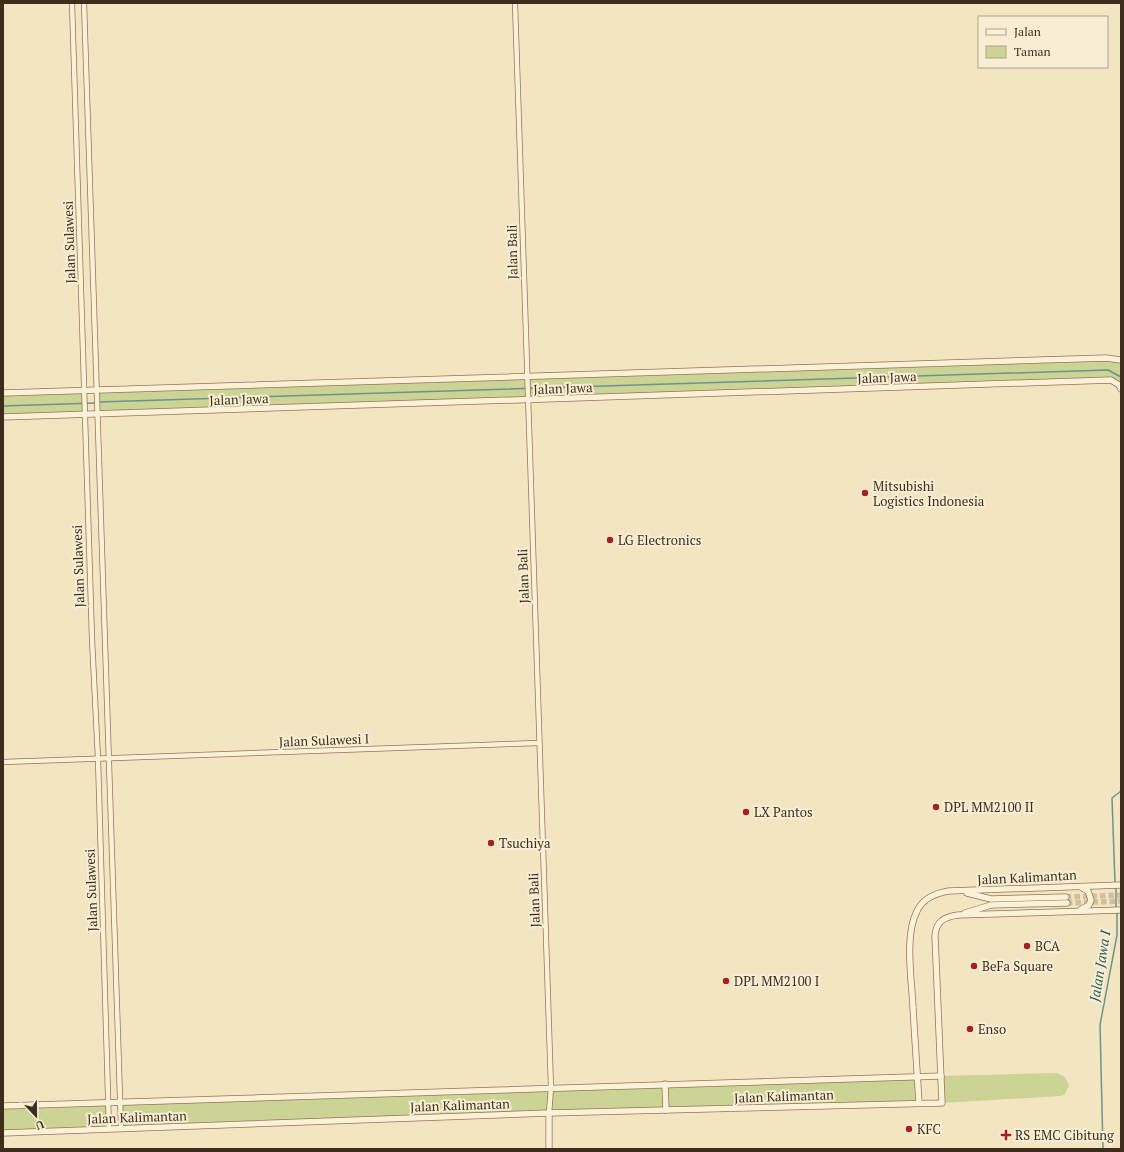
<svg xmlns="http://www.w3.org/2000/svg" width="1124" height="1152" viewBox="0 0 1124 1152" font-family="'PT Serif',serif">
<rect width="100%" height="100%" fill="#f3e5c2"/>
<g fill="#cbd395">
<path d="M1121 360V389L1116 382 97 414V390Z"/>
<path d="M84 390 85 415 3 417V393Z"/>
<path d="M1057 1073 1065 1077 1069 1085 1065 1094 1061 1096 942 1103 941 1076Z"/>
<path d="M917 1076 919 1103 121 1128 120 1102Z"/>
<path d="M108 1102 109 1129 3 1133V1106Z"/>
</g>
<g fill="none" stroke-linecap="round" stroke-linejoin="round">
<g stroke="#6a958a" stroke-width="1.5">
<path d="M99 402 1108 370 1121 377"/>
<path d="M3 406 95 403"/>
<path d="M1115 883 1112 798 1121 791"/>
<path d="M1116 887V909"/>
<path d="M1103 1149 1100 1025 1117 935V913"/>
</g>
<g stroke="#cfc0a1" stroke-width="5.5" stroke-dasharray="5.5 3" stroke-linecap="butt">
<path d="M1066 897 1121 895"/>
<path d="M1067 903 1121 901"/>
</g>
<defs>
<g id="minor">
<path d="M72 3 92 639 98 759 109 1129"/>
<path d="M84 3 121 1128"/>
<path d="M515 3 551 1088 549 1113"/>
<path d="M3 762 539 743"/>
</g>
<g id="tertiary">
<path d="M3 393 1106 358 1121 360"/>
<path d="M3 417 1111 380 1119 385 1121 389"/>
<path d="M967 893 991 899 1066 897"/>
<path d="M1080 910 1089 905 1091 900 1088 891 1081 887"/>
<path d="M965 913 991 905 1067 903"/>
<path d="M665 1084 666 1110"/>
<path d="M919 1103C917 1071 915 1040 913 1008 912 981 904 936 917 911 923 898 936 893 949 891L1121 885"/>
<path d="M3 1106 941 1076"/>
<path d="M3 1133 549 1113 942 1103 935 936C936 921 944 917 958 915L1121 910"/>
<path d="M549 1149V1113"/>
</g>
</defs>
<use href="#minor" stroke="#907557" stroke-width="6"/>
<use href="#tertiary" stroke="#907557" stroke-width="7"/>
<use href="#minor" stroke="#fcf1d7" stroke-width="4.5"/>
<use href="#tertiary" stroke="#fcf1d7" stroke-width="5.5"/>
</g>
<g fill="#a62020" stroke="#f9eed3" stroke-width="1.5">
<circle cx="865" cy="493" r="4"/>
<circle cx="610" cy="540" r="4"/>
<circle cx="936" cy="807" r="4"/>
<circle cx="746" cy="812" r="4"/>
<circle cx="491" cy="843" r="4"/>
<circle cx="1027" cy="946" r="4"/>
<circle cx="974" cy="966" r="4"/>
<circle cx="726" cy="981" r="4"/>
<circle cx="970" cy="1029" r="4"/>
<circle cx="909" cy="1129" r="4"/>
<path d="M1004 1129h4v4h4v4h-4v4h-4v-4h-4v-4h4z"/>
</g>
<g text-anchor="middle" stroke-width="4" stroke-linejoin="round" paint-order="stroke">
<g font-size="13" fill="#3e2d1d" stroke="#f9eed3">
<text transform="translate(69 242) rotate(-92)" y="5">Jalan Sulawesi</text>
<text transform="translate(512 252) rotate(-91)" y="5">Jalan Bali</text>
<text transform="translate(887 377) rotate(-2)" y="5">Jalan Jawa</text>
<text transform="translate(563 388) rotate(-2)" y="5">Jalan Jawa</text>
<text transform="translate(239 399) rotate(-2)" y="5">Jalan Jawa</text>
<text transform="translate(78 566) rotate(-92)" y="5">Jalan Sulawesi</text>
<text transform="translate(523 576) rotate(-92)" y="5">Jalan Bali</text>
<text transform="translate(324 740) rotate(-2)" y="5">Jalan Sulawesi I</text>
<text transform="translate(1027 877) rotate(-3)" y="5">Jalan Kalimantan</text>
<text transform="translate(91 890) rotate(-92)" y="5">Jalan Sulawesi</text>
<text transform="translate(534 900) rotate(-92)" y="5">Jalan Bali</text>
<text transform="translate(784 1096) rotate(-2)" y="5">Jalan Kalimantan</text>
<text transform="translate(460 1105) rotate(-2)" y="5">Jalan Kalimantan</text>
<text transform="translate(137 1117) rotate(-2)" y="5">Jalan Kalimantan</text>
</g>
<g font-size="13" fill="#3e2d1d" stroke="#f9eed3" text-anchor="start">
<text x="873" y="491">Mitsubishi<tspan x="873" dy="15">Logistics Indonesia</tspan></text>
<text x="618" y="545">LG Electronics</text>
<text x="944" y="812">DPL MM2100 II</text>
<text x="754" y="817">LX Pantos</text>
<text x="499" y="848">Tsuchiya</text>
<text x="1035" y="951">BCA</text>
<text x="982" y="971">BeFa Square</text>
<text x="734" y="986">DPL MM2100 I</text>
<text x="978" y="1034">Enso</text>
<text x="917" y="1134">KFC</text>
<text x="1015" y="1140">RS EMC Cibitung</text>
</g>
<g font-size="14" font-style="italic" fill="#2a5f5c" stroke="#f9eed3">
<text transform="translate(1100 966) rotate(-81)" y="5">Jalan Jawa I</text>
</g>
</g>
<rect width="1124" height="1152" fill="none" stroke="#3e2d1d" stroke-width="8"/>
<rect x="978" y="16" width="130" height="52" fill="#f9eed3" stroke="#aea18a"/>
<rect x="986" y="29" width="20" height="6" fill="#fcf1d7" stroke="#aea18a"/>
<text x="1014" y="36" font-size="12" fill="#3e2d1d">Jalan</text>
<rect x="986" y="46" width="20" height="12" fill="#cbd395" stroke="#aea18a"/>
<text x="1014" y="56" font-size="12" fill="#3e2d1d">Taman</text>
<g transform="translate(36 1116) rotate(158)" stroke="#f9eed3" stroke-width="3" paint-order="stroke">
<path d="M0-3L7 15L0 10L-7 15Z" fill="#3e2d1d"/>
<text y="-6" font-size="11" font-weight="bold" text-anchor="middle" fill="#3e2d1d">U</text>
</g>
</svg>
